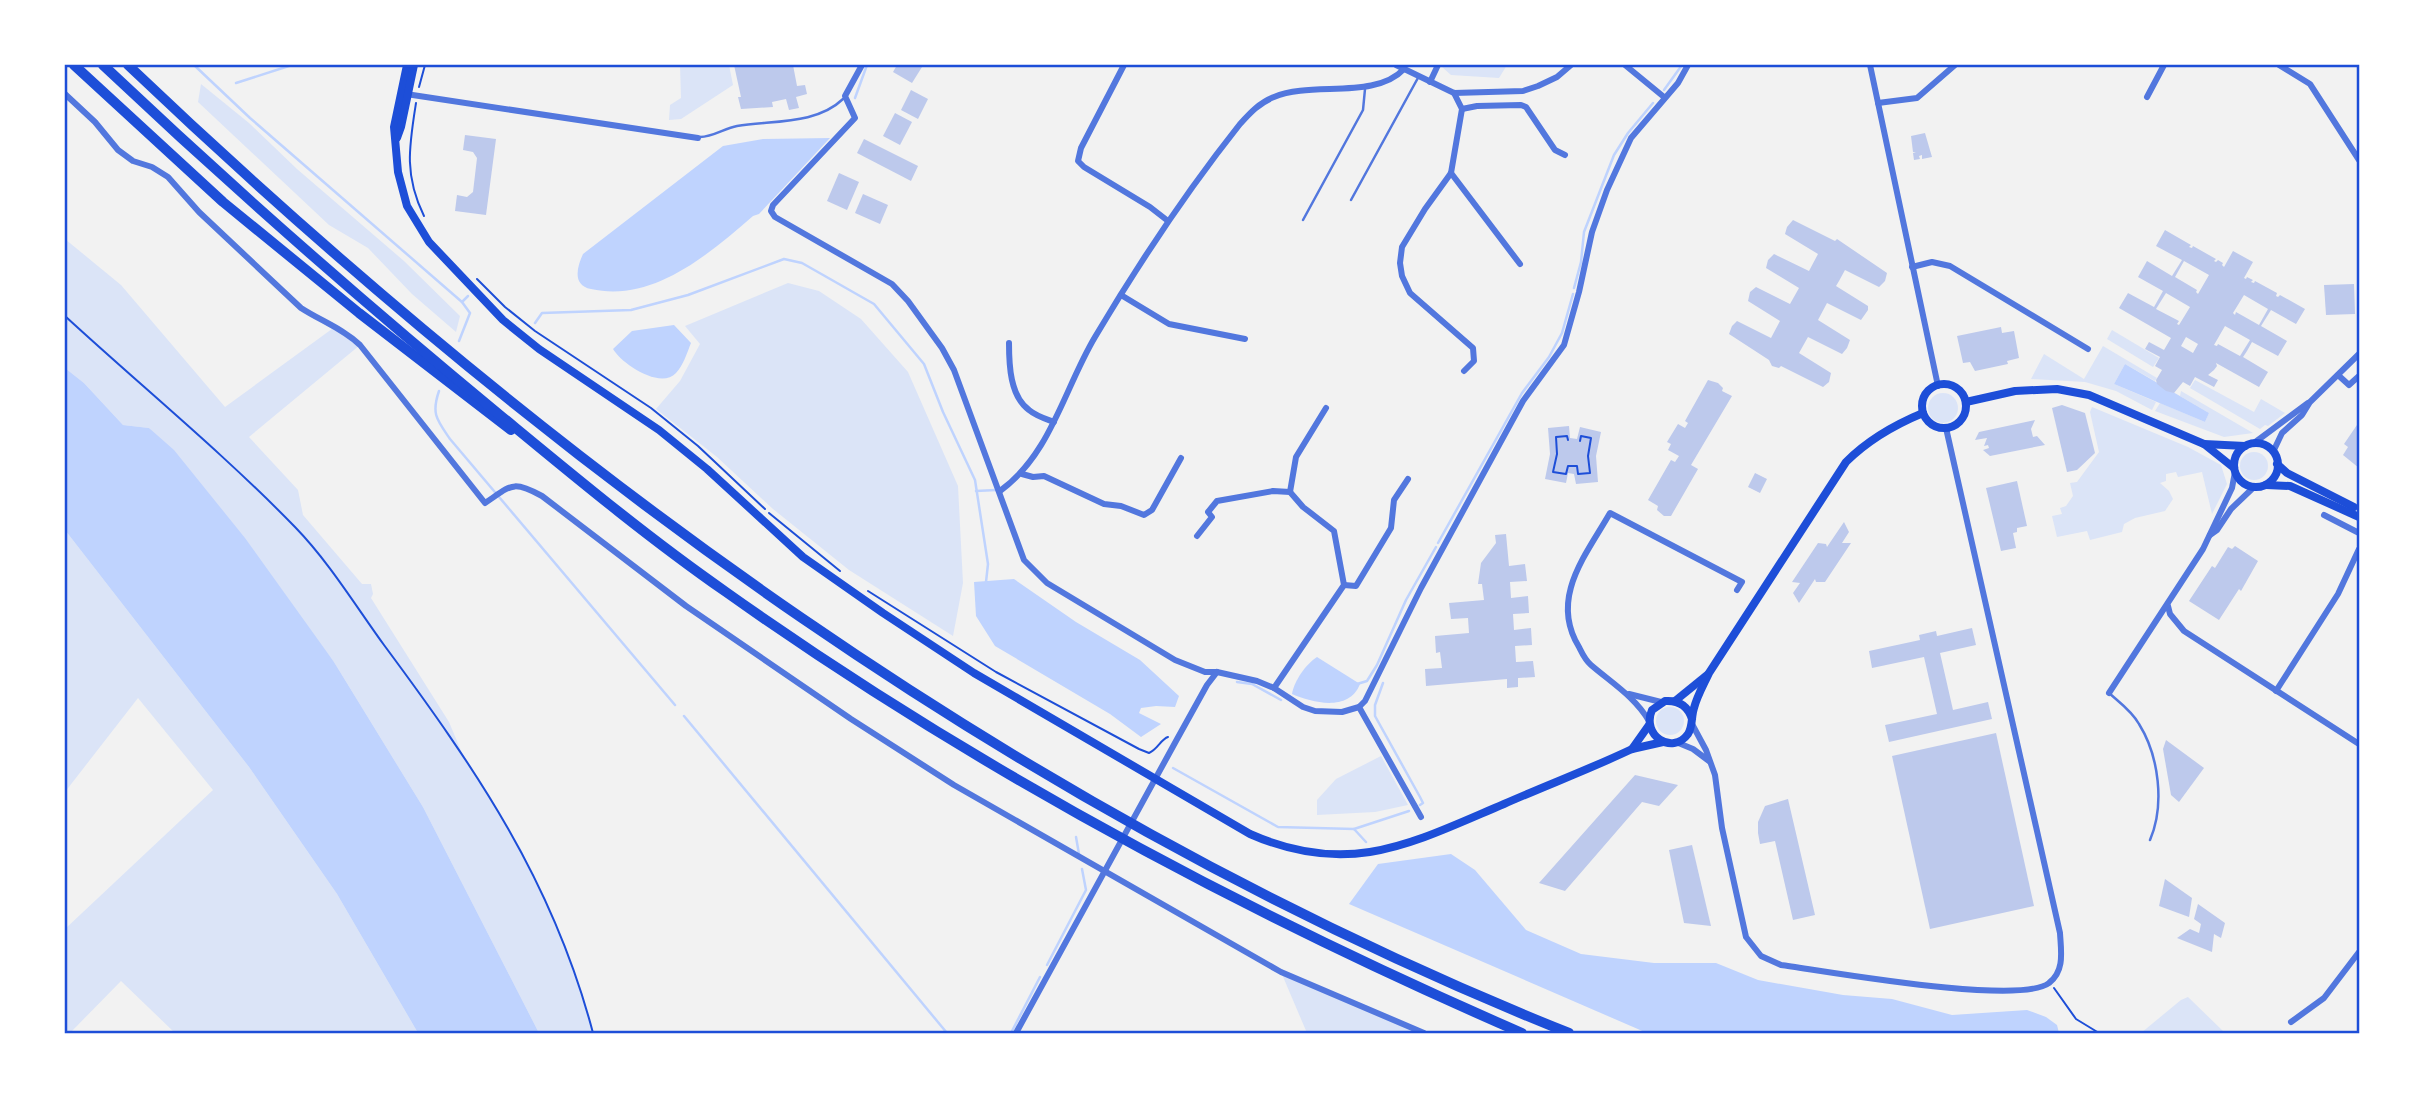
<svg xmlns="http://www.w3.org/2000/svg" width="2424" height="1098" viewBox="0 0 2424 1098" font-family="Helvetica,sans-serif">
<rect width="100%" height="100%" fill="#f2f2f2"/>
<g fill="#dbe4f7">
<path d="M680 65H729L733 85 681 119 669 120 670 105 681 98Z"/>
<path d="M1442 65H1507L1499 78 1451 75 1441 66Z"/>
<path d="M201 84 249 123 297 169 404 261 460 316 456 332 412 294 368 248 329 225 198 102Z"/>
<path d="M65 239 121 285 225 407 336 326 360 345 249 437 298 490 303 515 362 584H371L373 594 371 598 449 722 462 753 521 849 566 947 593 1033H539L423 807 334 662 149 428 123 425 84 383 65 368Z"/>
<path d="M788 283 819 291 861 319 908 372 958 486 963 583 953 636 849 570 773 509 717 457 656 409 680 381 700 344 685 326Z"/>
<path d="M2112 330 2159 358 2153 367 2107 339Z"/>
<path d="M2103 346 2157 378 2155 381 2125 364 2114 384 2156 402 2152 410 2116 391 2085 382 2031 379 2044 354 2084 379Z"/>
<path d="M2195 380 2254 412 2261 399 2285 413 2268 426 2265 425 2260 429 2190 388Z"/>
<path d="M2181 391 2253 433 2224 437 2155 411 2160 403 2205 422 2209 413 2180 396Z"/>
<circle cx="1943" cy="408" r="15"/>
<path d="M2092 407 2188 447 2221 465 2227 484 2212 514 2202 472 2178 477 2176 472 2166 474V481L2160 483 2169 491 2173 499 2165 511 2135 518 2124 524 2122 532 2090 540 2087 531 2057 537 2052 516 2062 514 2060 508 2066 506 2073 496 2070 483 2077 482 2099 452 2090 412Z"/>
<circle cx="2254" cy="466" r="14"/>
<path d="M65 530 249 767 337 894 418 1033H175L121 981 70 1033H65V929L213 790 138 698 65 792Z"/>
<circle cx="1670" cy="721" r="14"/>
<path d="M1381 756 1408 805 1375 812 1317 815V800L1336 779Z"/>
<path d="M1281 972 1424 1033H1307Z"/>
<path d="M2188 997 2225 1033H2141L2181 1000Z"/>
</g>
<g fill="#bfd3fe">
<path d="M830 138 759 214 753 216C709 254 653 303 591 289 572 285 577 267 583 254L723 146 763 139Z"/>
<path d="M674 325 691 343C687 353 683 366 676 373 660 390 621 363 613 349L632 331Z"/>
<path d="M2125 364 2209 413 2205 422 2114 384Z"/>
<path d="M65 368 84 383 123 425 149 428 174 450 245 538 334 662 423 807 539 1033H418L337 894 249 767 65 530Z"/>
<path d="M1014 579 1076 622 1140 660 1179 696 1175 707 1156 706 1141 708 1139 713 1161 724 1141 737 1110 714 995 646 976 616 974 582Z"/>
<path d="M1317 657 1360 684C1349 712 1313 703 1292 694 1294 681 1306 664 1317 657Z"/>
<path d="M1451 854 1475 870 1526 930 1581 954 1654 963H1716L1758 980 1843 995 1892 999 1952 1015 2027 1010 2046 1017 2057 1025 2059 1033H1647L1349 904 1378 864Z"/>
</g>
<g fill="none" stroke-linecap="round" stroke-linejoin="round">
<g stroke="#bfd3fe" stroke-width="2.5">
<path d="M194 65 250 118 462 302 470 313 459 341"/>
<path d="M236 83 292 65"/>
<path d="M1664 90 1682 65"/>
<path d="M855 98 867 65"/>
<path d="M1574 288 1581 262 1584 232 1614 155 1628 133 1653 103"/>
<path d="M462 302 468 296"/>
<path d="M535 323 542 313 631 310 688 295 784 259 802 263 874 304 924 364 943 412 975 480 988 564 986 582"/>
<path d="M439 391C431 414 437 420 450 439L675 705"/>
<path d="M976 491 996 490"/>
<path d="M1438 543 1522 393 1549 357 1562 333 1573 294"/>
<path d="M1237 682 1252 684 1281 700"/>
<path d="M1383 683 1375 705V716L1420 797 1423 803 1420 805"/>
<path d="M1357 684 1367 681 1377 665 1406 600 1436 547"/>
<path d="M684 716 947 1033"/>
<path d="M1173 768 1278 827 1354 829 1366 842"/>
<path d="M1354 829 1409 811"/>
<path d="M1076 837 1079 854"/>
<path d="M1047 965 1086 890 1082 869"/>
<path d="M1011 1033 1040 977"/>
</g>
</g>
<g fill="#bdc9ec" fill-rule="evenodd">
<path d="M734 65H793L797 86 805 85 807 94 796 97 799 108 789 110 786 99 772 102 773 107 741 109 738 97H741Z"/>
<path d="M897 65H919L922 67 912 83 893 72Z"/>
<path d="M911 90 928 99 918 119 901 110Z"/>
<path d="M895 113 912 122 900 145 883 136Z"/>
<path d="M1925 133 1932 157 1922 159V155L1919 156 1920 159 1914 160 1913 153H1916L1913 152 1911 136Z"/>
<path d="M465 135 496 139 486 215 455 211 457 195 467 197 473 192 477 158 473 152 463 150Z"/>
<path d="M864 139 918 166 911 181 857 153Z"/>
<path d="M839 173 859 182 847 210 827 201Z"/>
<path d="M863 194 888 205 880 224 855 213Z"/>
<path d="M1793 220 1835 241 1837 239 1887 273 1885 281 1879 287 1845 270 1839 281 1836 286 1868 306V310L1861 320 1827 303 1818 320 1850 340 1847 348 1842 354 1808 337 1799 353 1831 373 1829 382 1823 387 1781 366 1779 368 1772 366 1769 360 1729 334 1732 326 1737 321 1771 338 1780 321 1748 301 1750 292 1756 287 1790 304 1799 288 1766 268 1768 260 1774 254 1809 271 1818 254 1785 234 1787 227Z"/>
<path d="M2165 230 2191 245 2189 247 2192 248 2193 246 2216 259 2214 261 2216 262 2218 260 2223 263 2222 265 2224 267 2233 251 2253 262 2244 278 2246 279 2247 277 2253 280 2251 282 2254 283 2255 281 2277 293 2276 296 2278 297 2280 295 2305 309 2296 324 2271 310 2261 326 2287 341 2278 356 2252 342 2247 351 2243 357 2268 372 2259 387 2216 363 2217 366 2214 370 2208 375 2218 380 2214 387 2195 377 2190 386 2183 382 2174 393 2166 391 2157 384 2156 380 2162 370 2155 366 2160 357 2145 349 2149 342 2164 350 2171 338 2119 308 2128 293 2154 307 2163 291 2138 277 2147 261 2172 276 2182 260 2156 246ZM2184 261 2209 275 2198 294 2196 292 2197 290 2175 277ZM2166 293 2190 307 2179 325 2177 324 2179 321 2156 309ZM2244 295 2268 309 2259 325 2236 312 2235 315 2233 313ZM2225 326 2250 340 2240 356 2218 344 2217 346 2214 345ZM2186 337 2198 344 2193 353 2181 346Z"/>
<path d="M2354 284 2355 314 2326 315 2324 285Z"/>
<path d="M2001 327 2002 333 2014 331 2019 358 2007 361 2008 364 1975 371 1970 362 1963 363 1957 336Z"/>
<path d="M1708 380 1718 383 1723 388 1722 391 1732 396 1691 465 1698 469 1671 516H1664L1657 510 1658 506 1648 500 1671 460 1675 462 1679 456 1668 450 1671 444 1667 442 1678 424 1685 428 1688 423 1685 421Z"/>
<path d="M2062 405 2085 413 2095 453 2077 470 2067 472 2052 408Z"/>
<path d="M2035 420 2031 429 2033 437 2037 436 2045 445 1990 456 1983 450 1989 448 1988 445 1984 446 1987 438 1975 440 1979 432Z"/>
<path d="M2359 422V468L2343 455 2348 447 2344 444Z"/>
<path d="M1569 426 1570 438 1577 439 1580 427 1601 432 1596 456 1598 482 1576 484 1574 474 1568 473 1566 483 1545 479 1550 454 1548 428Z"/>
<path d="M1755 473 1767 479 1760 493 1748 487Z"/>
<path d="M2017 481 2027 526 2017 528V532L2013 533 2016 548 2001 551 1986 488Z"/>
<path d="M1844 522 1849 532 1842 543H1851L1825 582H1816L1815 579 1799 603 1793 593 1800 583 1792 582 1818 543 1826 544 1827 547Z"/>
<path d="M1506 534 1509 566 1525 564 1527 581 1510 582 1511 598 1528 596 1529 613 1513 614 1514 630 1531 628 1532 645 1515 646 1516 662 1533 661 1535 677 1518 678V687L1507 688V679L1426 686 1425 669 1442 668 1440 652 1436 653 1435 636 1469 633 1468 618 1451 619 1449 603 1484 600 1482 584H1478L1481 563 1496 543 1495 535Z"/>
<path d="M2235 546 2258 561 2241 591 2239 589 2219 620 2189 601 2212 566 2215 568 2228 547 2232 549Z"/>
<path d="M1972 628 1976 645 1940 653 1953 710 1988 702 1992 719 1889 742 1885 725 1937 714 1924 657 1872 668 1869 651 1920 640 1919 635 1936 631 1937 636Z"/>
<path d="M1996 733 2034 906 1930 929 1892 756Z"/>
<path d="M2166 740 2204 768 2179 802 2171 795 2163 749Z"/>
<path d="M1635 775 1678 785 1659 806 1642 802 1565 891 1539 883Z"/>
<path d="M1788 799 1815 915 1793 920 1775 841 1760 844 1758 833V822L1765 806Z"/>
<path d="M1692 845 1711 926 1684 923 1669 850Z"/>
<path d="M2165 879 2192 898 2189 917 2159 906Z"/>
<path d="M2198 904 2225 923 2221 938 2214 934 2212 952 2177 938 2190 929 2199 933 2201 924 2194 919Z"/>
</g>
<g fill="none" stroke-linecap="round" stroke-linejoin="round">
<g stroke="#1d4ed8" stroke-width="2">
<path d="M419 87 425 65"/>
<path d="M416 103C409 147 404 175 424 216"/>
<path d="M477 279 505 307 535 331 651 408 698 446 765 509"/>
<path d="M65 316C141 386 222 452 295 527 329 562 355 605 384 645 476 769 553 881 593 1033"/>
<path d="M1568 440 1567 436 1556 437 1557 454 1553 472 1566 474 1568 466H1577L1578 474 1590 473 1588 456 1591 438 1581 436 1580 441"/>
<path d="M769 513 840 571"/>
<path d="M868 591 996 672 1139 749 1149 753C1158 749 1161 739 1168 737"/>
<path d="M2054 988 2076 1019 2099 1033"/>
</g>
<g stroke="#5277de" stroke-width="2.5">
<path d="M700 137C713 137 725 128 737 126 772 120 816 125 843 99"/>
<path d="M1351 200 1419 76"/>
<path d="M1303 220 1363 110 1365 89"/>
<path d="M2109 693C2119 702 2132 711 2139 724 2159 756 2165 805 2150 840"/>
</g>
<g stroke="#5277de" stroke-width="6">
<path d="M862 65 845 96 855 118 773 205 771 211 775 217 892 284 908 301 942 348 954 370 1024 560 1047 583 1175 660 1205 672H1217L1257 681 1274 688 1303 707 1315 711 1342 712 1359 707 1365 701 1421 588 1523 401 1564 345 1579 292 1592 232 1607 190 1631 138 1678 83 1688 65"/>
<path d="M1124 65 1081 148 1078 161 1084 167 1150 207 1168 221"/>
<path d="M1396 65 1454 93 1523 91 1538 86 1557 77 1571 65"/>
<path d="M1625 65 1664 97"/>
<path d="M1870 65 1938 386"/>
<path d="M2279 65 2310 84 2359 160"/>
<path d="M1430 82 1438 65"/>
<path d="M1454 93 1462 109 1451 173 1425 209 1402 247 1400 263 1402 276 1410 293 1473 348 1474 361 1464 371"/>
<path d="M65 94 95 122 118 150 133 161 152 167 168 177 199 212 301 308C321 321 342 328 360 345L485 503C512 485 512 480 542 496L686 606 851 719 954 785 1281 972 1424 1033"/>
<path d="M406 94 698 138"/>
<path d="M2147 97 2164 65"/>
<path d="M1878 103 1917 98 1955 65"/>
<path d="M1462 109 1477 106 1521 105 1526 107 1555 150 1565 155"/>
<path d="M1451 173 1520 264"/>
<path d="M1912 267 1932 262 1950 266 2088 349"/>
<path d="M1121 295 1169 324 1245 339"/>
<path d="M1009 343C1009 365 1010 396 1029 410 1036 416 1046 419 1054 422"/>
<path d="M2338 375 2349 385 2359 376"/>
<path d="M2254 443 2308 403"/>
<path d="M2273 452 2282 433 2302 415 2310 402 2359 354"/>
<path d="M1022 474 1033 477 1044 476 1104 504 1121 506 1144 515 1152 510 1181 458"/>
<path d="M1000 491C1051 454 1064 389 1095 337 1139 263 1186 192 1240 124 1250 113 1259 103 1274 97 1312 81 1375 100 1404 69"/>
<path d="M1290 492 1296 457 1326 408"/>
<path d="M2324 515 2359 533"/>
<path d="M2210 535 2217 530 2231 509 2254 487"/>
<path d="M1197 536 1212 517 1208 512 1217 501 1273 491 1290 492 1303 507 1334 531 1344 585 1274 688"/>
<path d="M1344 585 1356 586 1391 528 1394 500 1408 479"/>
<path d="M2168 606 2170 614 2184 631 2359 744"/>
<path d="M2276 691 2338 594 2359 549"/>
<path d="M2109 693 2203 549 2232 488 2235 472"/>
<path d="M1629 694 1661 702"/>
<path d="M1359 707 1421 817"/>
<path d="M1649 721C1635 697 1612 683 1591 665 1585 660 1582 653 1579 647 1549 598 1586 555 1610 513L1742 582 1737 590"/>
<path d="M1692 724 1706 750 1715 775 1722 828 1746 937 1761 956 1781 965C1825 971 2020 1006 2049 983 2065 971 2061 951 2060 933L1946 428"/>
<path d="M1676 742 1693 749 1709 761"/>
<path d="M2291 1022 2324 998 2359 952"/>
<path d="M1016 1033 1176 741 1207 685 1217 672"/>
</g>
<g stroke="#1d4ed8" stroke-width="8">
<path d="M407 65 394 127 398 172 407 206 429 242 503 320 539 349 659 430 707 469 803 557 883 613 974 673 1250 834C1350 878 1412 843 1504 804 1547 785 1590 769 1632 749L1663 742"/>
<path d="M397 138 401 127 414 65"/>
<circle cx="1944" cy="406" r="22"/>
<path d="M1966 402 2015 391 2057 389 2089 395 2204 444 2234 468"/>
<circle cx="2256" cy="465" r="22"/>
<path d="M2204 444 2245 446"/>
<path d="M2277 464 2287 473 2354 507"/>
<path d="M2266 485 2290 486 2359 517"/>
<path d="M1675 701 1707 675"/>
<path d="M1692 719C1688 706 1679 700 1665 701L1652 710C1641 735 1672 756 1688 734 1693 726 1691 717 1694 708 1697 696 1704 684 1709 673L1846 462C1869 439 1894 425 1923 413"/>
<path d="M1632 749 1649 725"/>
</g>
<path stroke="#1d4ed8" stroke-width="10" d="M74 65 223 202 359 313 511 430"/>
<g stroke="#1d4ed8" stroke-width="10">
<path d="M103 65C231 186 364 303 500 415 574 476 647 537 726 592 974 768 1243 912 1522 1033"/>
<path d="M128 65C551 468 1023 815 1569 1033"/>
</g>
</g>
<rect width="2424" height="1098" fill="none" stroke="#ffffff" stroke-width="133"/>
<rect x="66" y="66" width="2292" height="966" fill="none" stroke="#1d4ed8" stroke-width="2.5"/>
</svg>
